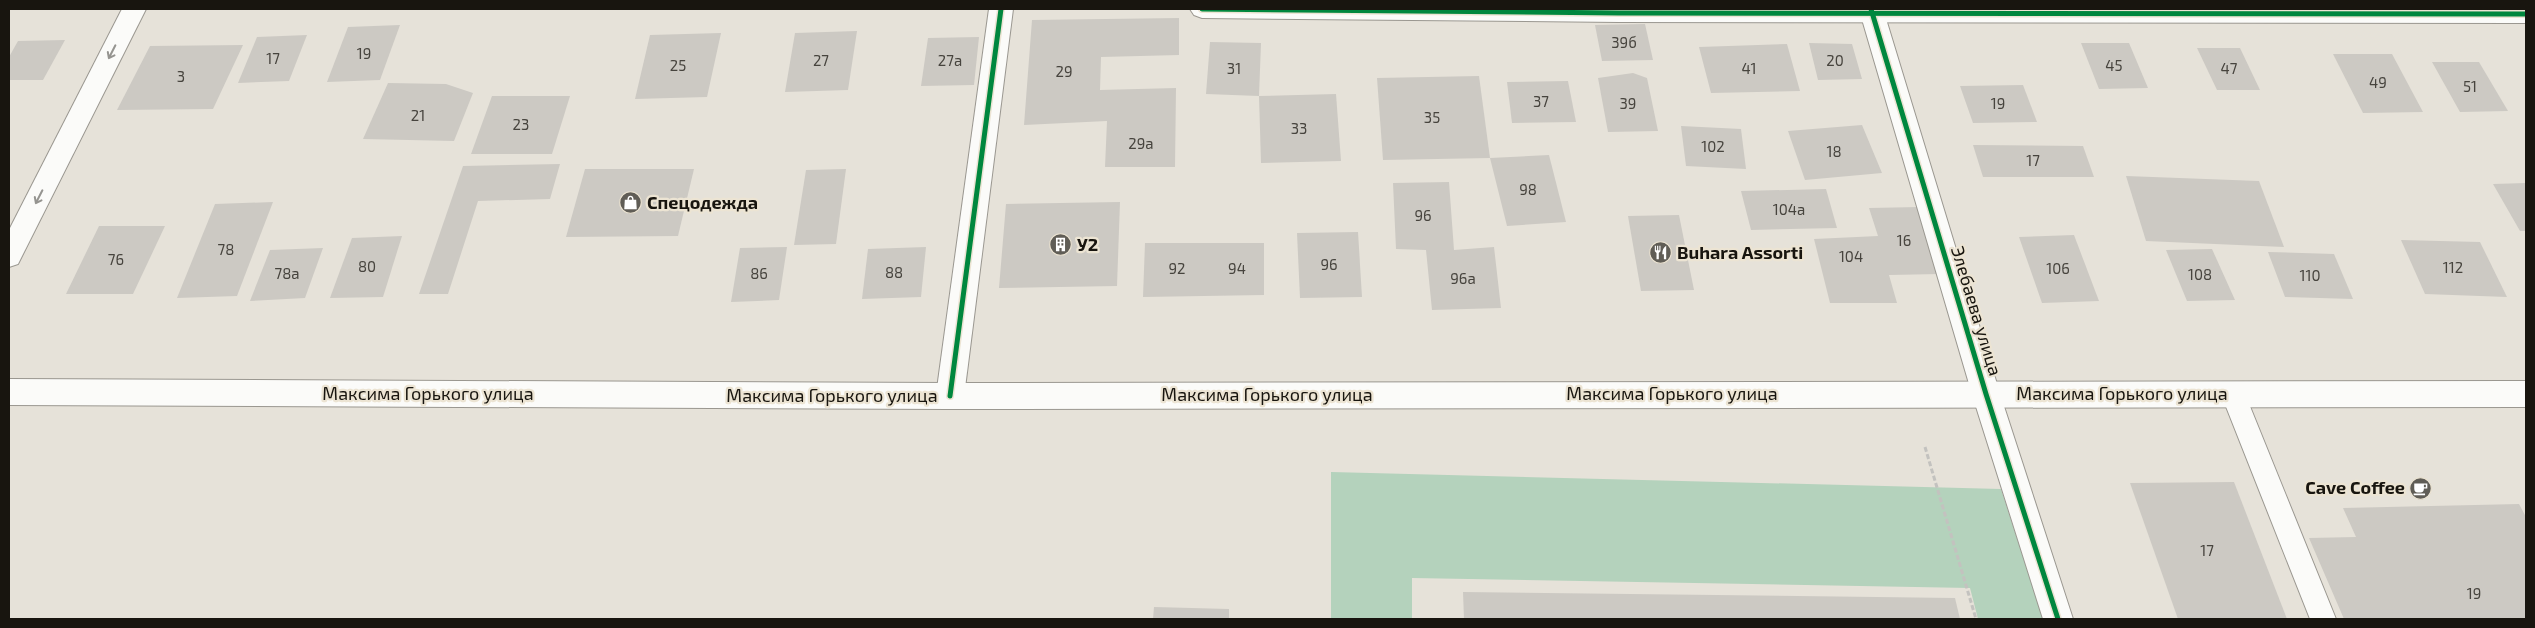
<svg xmlns="http://www.w3.org/2000/svg" width="2535" height="628" viewBox="0 0 2535 628" font-family="'Exo 2',sans-serif">
<rect width="100%" height="100%" fill="#e6e2d9"/>
<path fill="#b4d2bc" d="M1331 472 2001 489 2043 619H1978L1970 588 1412 578V619H1331Z"/>
<g fill="#ccc9c3">
<path d="M1179 18V55L1101 57 1100 90 1176 88 1175 167H1105L1107 121 1024 125 1032 20Z"/>
<path d="M1645 24 1653 60 1602 61 1595 25Z"/>
<path d="M400 25 380 80 327 82 348 27Z"/>
<path d="M857 31 848 90 785 92 795 33Z"/>
<path d="M721 33 707 97 635 99 650 35Z"/>
<path d="M307 35 289 81 238 83 257 37Z"/>
<path d="M979 37 974 85 921 86 928 38Z"/>
<path d="M65 40 43 80H9V57L18 41Z"/>
<path d="M1210 42 1261 43 1259 96 1206 94Z"/>
<path d="M1809 43 1852 44 1862 79 1818 80Z"/>
<path d="M2081 43H2129L2148 88 2099 89Z"/>
<path d="M1787 44 1800 91 1711 93 1699 47Z"/>
<path d="M243 45 213 109 117 110 150 46Z"/>
<path d="M2197 48H2240L2260 90H2217Z"/>
<path d="M2333 54H2392L2423 112 2363 113Z"/>
<path d="M2432 62H2479L2508 111 2460 112Z"/>
<path d="M1633 73 1647 78 1658 131 1608 132 1598 78Z"/>
<path d="M1479 76 1490 158 1383 160 1377 78Z"/>
<path d="M1568 81 1576 122 1512 123 1507 82Z"/>
<path d="M388 83 446 84 473 93 454 141 363 139Z"/>
<path d="M2023 85 2037 122 1973 123 1960 86Z"/>
<path d="M1336 94 1341 161 1261 163 1259 96Z"/>
<path d="M492 96H570L552 154H471Z"/>
<path d="M1862 125 1882 173 1805 180 1788 131Z"/>
<path d="M1681 126 1741 129 1746 169 1686 166Z"/>
<path d="M1973 145 2083 146 2094 177H1983Z"/>
<path d="M1549 155 1566 222 1507 226 1490 158Z"/>
<path d="M560 164 550 199 478 201 448 294H419L463 166Z"/>
<path d="M585 169H694L678 236 566 237Z"/>
<path d="M846 169 836 244 794 245 806 170Z"/>
<path d="M2126 176 2259 181 2284 247 2146 241Z"/>
<path d="M1449 182 1454 250 1494 247 1501 308 1432 310 1426 250 1396 249 1393 183Z"/>
<path d="M2526 183V231H2520L2493 184Z"/>
<path d="M1826 189 1837 228 1751 230 1741 191Z"/>
<path d="M273 202 237 296 177 298 215 204Z"/>
<path d="M1120 202 1117 286 999 288 1006 204Z"/>
<path d="M1919 207 1940 274 1889 275 1897 303H1830L1814 239 1878 236 1869 208Z"/>
<path d="M1679 215 1694 290 1641 291 1628 216Z"/>
<path d="M99 226H165L133 294H66Z"/>
<path d="M1358 232 1362 297 1300 298 1297 233Z"/>
<path d="M2074 235 2099 301 2042 303 2019 237Z"/>
<path d="M402 236 383 297 330 298 352 238Z"/>
<path d="M2401 240 2480 242 2507 297 2425 294Z"/>
<path d="M1145 243H1264V295L1143 297Z"/>
<path d="M787 247 779 300 731 302 740 248Z"/>
<path d="M926 247 921 297 862 299 868 249Z"/>
<path d="M323 248 305 298 250 301 270 250Z"/>
<path d="M2212 249 2235 300 2187 301 2166 250Z"/>
<path d="M2268 252 2334 254 2353 299 2285 297Z"/>
<path d="M2234 482 2287 619H2178L2130 483Z"/>
<path d="M2519 504 2526 517V619H2344L2309 538 2356 537 2343 508Z"/>
<path d="M1463 592 1955 598 1960 619H1464Z"/>
<path d="M1154 607 1229 609V619H1153Z"/>
</g>
<g fill="none" stroke-linecap="round" stroke-linejoin="round">
<defs>
<path id="service" d="M2233 383 2242 386 2245 394 2336 619H2310L2221 394 2224 386Z"/>
<g id="minor">
<path d="M989 9H1013L964 396 960 405 950 409 940 405 936 396Z"/>
<path d="M1190 9H2526V23L1619 22 1202 18 1194 15Z"/>
</g>
<path id="tertiary" d="M1859 9H1883L2000 394 2073 619H2043L1972 394Z"/>
<path id="secondary" d="M122 9H146L18 264 9 267V230Z"/>
<path id="primary" d="M9 379 950 383 2526 381V407L950 409 9 405Z"/>
</defs>
<use href="#service" stroke="#9a9790" stroke-width="2"/>
<use href="#minor" stroke="#9a9790" stroke-width="2"/>
<use href="#tertiary" stroke="#9a9790" stroke-width="2"/>
<use href="#secondary" stroke="#9a9790" stroke-width="2"/>
<use href="#primary" stroke="#9a9790" stroke-width="2"/>
<path stroke="#c3c2bf" stroke-width="3" stroke-dasharray="5 2.5" stroke-linecap="butt" d="M1925 447 1976 619"/>
<use href="#service" fill="#fbfbf9" fill-rule="evenodd"/>
<use href="#minor" fill="#fbfbf9" fill-rule="evenodd"/>
<use href="#tertiary" fill="#fbfbf9" fill-rule="evenodd"/>
<use href="#secondary" fill="#fbfbf9" fill-rule="evenodd"/>
<use href="#primary" fill="#fbfbf9" fill-rule="evenodd"/>
<defs>
<g id="cycleway">
<path d="M1202 9 1619 13 2526 14"/>
<path d="M1871 9 1986 394 2058 619"/>
<path d="M950 396 1001 9"/>
</g>
</defs>
<use href="#cycleway" stroke="#ece4d3" stroke-width="8"/>
<use href="#cycleway" stroke="#00873e" stroke-width="5"/>
</g>
<defs><path id="oneway-shaft" d="M-6 0H5M1.5-3L5.5 0L1.5 3" fill="none" stroke-width="1.6" stroke-linecap="round" stroke-linejoin="round" transform="scale(1.25)"/></defs>
<g stroke="#959490">
<use href="#oneway-shaft" transform="translate(112 52) rotate(117)"/>
<use href="#oneway-shaft" transform="translate(39 197) rotate(117)"/>
</g>
<defs>
<symbol id="shop-disc" viewBox="-11 -11 22 22"><circle r="9.5" fill="#605d56" stroke="#ece4d3"/><path d="M-5-2.5h2.3a2.7 3.5 0 0 1 5.4 0H5L5.5 6h-11ZM-1.5-2.5h3a1.5 2.3 0 0 0-3 0Z" fill="#fff"/></symbol>
<symbol id="building-disc" viewBox="-11 -11 22 22"><circle r="9.5" fill="#605d56" stroke="#ece4d3"/><path d="M-4-6H4V6H1V3H-1V6H-4ZM-2.5-4.3h1.7v1.8h-1.7ZM.8-4.3h1.7v1.8H.8ZM-2.5-1h1.7V.8h-1.7ZM.8-1h1.7V.8H.8Z" fill="#fff"/></symbol>
<symbol id="restaurant-disc" viewBox="-11 -11 22 22"><circle r="9.5" fill="#605d56" stroke="#ece4d3"/><path d="M-5-6h1v4h1v-4h1v4h1v-4h1v5L-1.5 .5V6h-2V.5L-5-1ZM5-6V6H3V1.5H1.5Q1.5-4 5-6Z" fill="#fff"/></symbol>
<symbol id="cafe-disc" viewBox="-11 -11 22 22"><circle r="9.5" fill="#605d56" stroke="#ece4d3"/><path d="M-5.5-4.5H6V0H3Q3 3.5 0 3.5H-2.5Q-5.5 3.5-5.5 0ZM3-3.2v2h1.7v-2ZM-6 4.5H4V6H-6Z" fill="#fff"/></symbol>
</defs>
<g fill-rule="evenodd">
<use href="#shop-disc" x="618" y="190" width="25" height="25"/>
<use href="#building-disc" x="1048" y="232" width="25" height="25"/>
<use href="#restaurant-disc" x="1648" y="240" width="25" height="25"/>
<use href="#cafe-disc" x="2408" y="476" width="25" height="25"/>
</g>
<g text-anchor="middle" stroke-width="4.5" stroke-linejoin="round" paint-order="stroke">
<g font-size="15" fill="#47443e">
<text x="1624" y="48">39б</text>
<text x="364" y="59">19</text>
<text x="273" y="64">17</text>
<text x="821" y="66">27</text>
<text x="950" y="66">27а</text>
<text x="1835" y="66">20</text>
<text x="678" y="71">25</text>
<text x="2114" y="71">45</text>
<text x="1234" y="74">31</text>
<text x="1749" y="74">41</text>
<text x="2229" y="74">47</text>
<text x="1064" y="77">29</text>
<text x="181" y="82">3</text>
<text x="2378" y="88">49</text>
<text x="2470" y="92">51</text>
<text x="1541" y="107">37</text>
<text x="1628" y="109">39</text>
<text x="1998" y="109">19</text>
<text x="418" y="121">21</text>
<text x="1432" y="123">35</text>
<text x="521" y="130">23</text>
<text x="1299" y="134">33</text>
<text x="1141" y="149">29а</text>
<text x="1713" y="152">102</text>
<text x="1834" y="157">18</text>
<text x="2033" y="166">17</text>
<text x="1528" y="195">98</text>
<text x="1789" y="215">104а</text>
<text x="1423" y="221">96</text>
<text x="1904" y="246">16</text>
<text x="226" y="255">78</text>
<text x="1851" y="262">104</text>
<text x="116" y="265">76</text>
<text x="1329" y="270">96</text>
<text x="367" y="272">80</text>
<text x="2453" y="273">112</text>
<text x="1177" y="274">92</text>
<text x="1237" y="274">94</text>
<text x="2058" y="274">106</text>
<text x="894" y="278">88</text>
<text x="287" y="279">78а</text>
<text x="759" y="279">86</text>
<text x="2200" y="280">108</text>
<text x="2310" y="281">110</text>
<text x="1463" y="284">96а</text>
<text x="2207" y="556">17</text>
<text x="2474" y="599">19</text>
</g>
<g font-size="18" font-weight="bold" fill="#18150f" stroke="#ece4d3" text-anchor="start">
<text x="647" y="209">Спецодежда</text>
<text x="1077" y="251">У2</text>
<text x="1677" y="259">Buhara Assorti</text>
<text x="2405" y="494" text-anchor="end">Cave Coffee</text>
</g>
<g font-size="18" fill="#18150f" stroke="#ece4d3">
<text transform="translate(1976 311) rotate(73)" y="6">Элебаева улица</text>
<text x="428" y="400">Максима Горького улица</text>
<text x="1672" y="400">Максима Горького улица</text>
<text x="2122" y="400">Максима Горького улица</text>
<text x="1267" y="401">Максима Горького улица</text>
<text x="832" y="402">Максима Горького улица</text>
</g>
</g>
<rect width="2535" height="628" fill="none" stroke="#18150f" stroke-width="20"/>
</svg>
